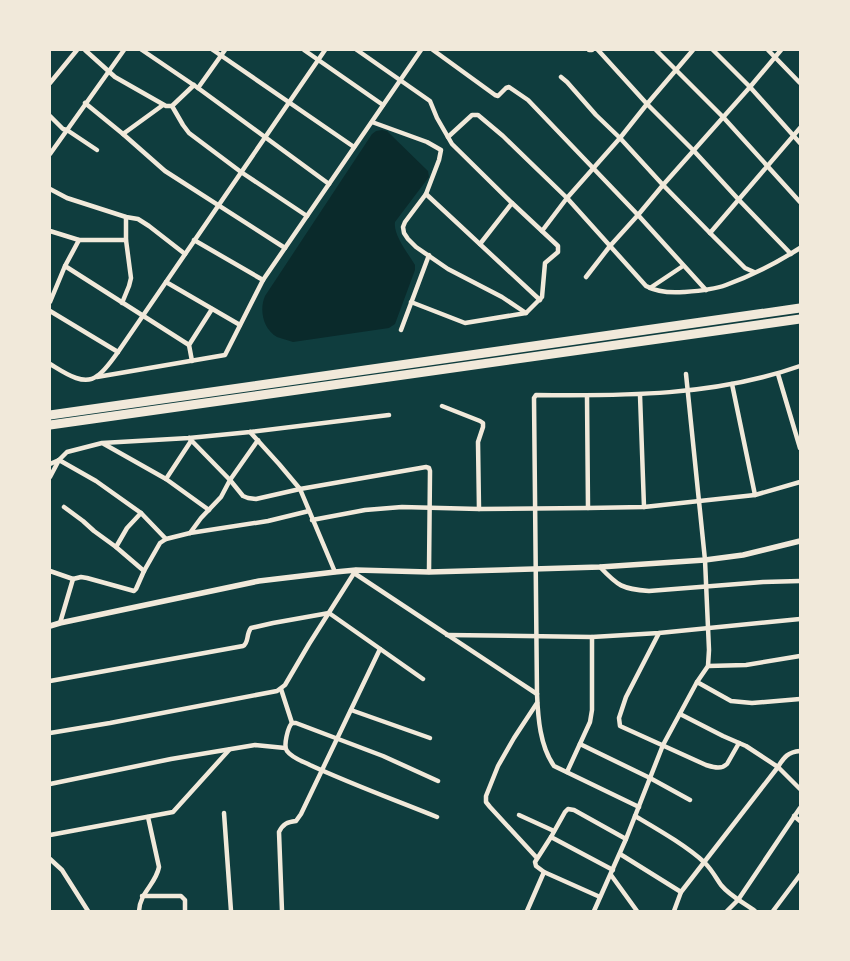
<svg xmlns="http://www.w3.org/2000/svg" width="850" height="961" viewBox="0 0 850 961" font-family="'Space Grotesk',sans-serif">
<rect width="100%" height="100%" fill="#0f3d3e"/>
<path fill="#0a2a2b" d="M382 130 387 131 428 171 429 177 395 222C393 235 408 253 415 265V270L395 324 389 328 293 342C288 340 282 339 277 337 263 329 259 310 265 296L372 134 376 131Z"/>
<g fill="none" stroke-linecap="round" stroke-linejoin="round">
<g stroke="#f1e9da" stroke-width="4.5">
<path d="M85 50 115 77 166 106H172L194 85"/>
<path d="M142 50 198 88 329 184"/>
<path d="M213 50 354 147"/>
<path d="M304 50 383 105"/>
<path d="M357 50 430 101 437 118 452 144 512 203 558 246V252L545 263 542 297 526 313 465 323 411 302"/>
<path d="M433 50 495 95 498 96 506 88 509 87 528 100 638 215 706 290"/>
<path d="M589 50H592"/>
<path d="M598 50 647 104 694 151 739 200 791 254"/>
<path d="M656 50 723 117 800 202"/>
<path d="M713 50 750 87 800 143"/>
<path d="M768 50 800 83"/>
<path d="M561 77 567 82 596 115 620 138 663 185 710 233 745 268 754 272"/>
<path d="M50 83 77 50"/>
<path d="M198 88 225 50"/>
<path d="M85 103 123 134 165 171 285 248"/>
<path d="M172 106 183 125 189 133 241 172 307 216"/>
<path d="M50 116 63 129 67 130 97 150"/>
<path d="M372 122 427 142 441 150 439 160 426 194 405 222 403 227 404 233 408 239 416 247 448 269 502 297 526 313"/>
<path d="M123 134 163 105"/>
<path d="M448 137 472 115H478L503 136 567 198 646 286C657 292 671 293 684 292 698 291 713 290 726 285 751 276 778 262 800 248"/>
<path d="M50 154 124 50"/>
<path d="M50 189 67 198 126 217 138 219 149 226 185 254"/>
<path d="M426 194 540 300"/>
<path d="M50 231 79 240H126"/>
<path d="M542 231 567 198 620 138 647 104 693 50"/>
<path d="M710 233 800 128"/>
<path d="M194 240 263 280"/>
<path d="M480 244 512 203"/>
<path d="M65 266 189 345"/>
<path d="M586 277 610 246 638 215 663 185 750 87 781 50"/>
<path d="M166 282 240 325"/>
<path d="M650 288 683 266"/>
<path d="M50 302 65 266 79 240"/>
<path d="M122 303 129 286 131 278 126 240V217"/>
<path d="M50 311 118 352"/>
<path d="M401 330 429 255"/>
<path d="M192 361 189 345 212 309"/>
<path d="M50 364C62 371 83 387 97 376 104 372 113 359 118 352L325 50"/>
<path d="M778 374 800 448"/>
<path d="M97 377 225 355 263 280 421 50"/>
<path d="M732 384 755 495"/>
<path d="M640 395 644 507"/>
<path d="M587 396 588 508"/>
<path d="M442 406 480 421 483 423V427L478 442 479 509"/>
<path d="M250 432 279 464 300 489 335 572"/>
<path d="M189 438 230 480 243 496 248 498 256 499 300 489 426 467 429 468 430 471 429 572"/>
<path d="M104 444 166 479 209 510"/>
<path d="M59 460 96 481 141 513 166 539"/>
<path d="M50 464 59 460"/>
<path d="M50 477 59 460 67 452 102 443 189 438 250 432 389 415"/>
<path d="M166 479 191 441"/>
<path d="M64 507 83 521 94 531 116 547 144 571"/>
<path d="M312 520 365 510 402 507 479 509 588 508 644 507 755 495 800 482"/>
<path d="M190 533 201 518 221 497 230 480 258 440"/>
<path d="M116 547 127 528 141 513"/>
<path d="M600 567C618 586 622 589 649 591L763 582 800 581"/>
<path d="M50 571 73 579 81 577 87 578 134 591 136 589 144 571 160 543 166 539 190 533 268 521 309 511"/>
<path d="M354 573 537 694"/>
<path d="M60 623 73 579"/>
<path d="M659 633 626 697 619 718 620 726 706 765C713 767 721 770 727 764L739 743"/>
<path d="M447 635 592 637 659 633 800 619"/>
<path d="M708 666 746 665 800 656"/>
<path d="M50 681 243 646C249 643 246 634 251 628L273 623 329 613 423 679"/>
<path d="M697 682 731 701 752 703 800 699"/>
<path d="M281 689 292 723"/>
<path d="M351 710 430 738"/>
<path d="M680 714 723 736 746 746 778 767 800 789"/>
<path d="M292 723C288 727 283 746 287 751 292 758 302 761 310 765 351 784 395 800 437 817"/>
<path d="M292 723H296L383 756 438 781"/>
<path d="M50 733 110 723 277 691 285 685 309 644 356 570"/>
<path d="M580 744 650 778 690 800"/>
<path d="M567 772 590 722 592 710V637"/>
<path d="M50 784 171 759 255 745 285 748"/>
<path d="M639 807 554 766C540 746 538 718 537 694L534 398 536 395C625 396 715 396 800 366"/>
<path d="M224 813 231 911"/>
<path d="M519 815 554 831"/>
<path d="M635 816C657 829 687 846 705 863 712 870 716 878 721 885 730 896 744 903 755 911"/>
<path d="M794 816 800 821"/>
<path d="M50 835 173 812 229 750"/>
<path d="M551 837 613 870"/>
<path d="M620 854 681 892"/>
<path d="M537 858 490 807 486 802V796L498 766 514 738 537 703"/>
<path d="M50 859 62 870 88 911"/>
<path d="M611 875 637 911"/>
<path d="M142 896H181L185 900V911"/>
<path d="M600 897 544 872 536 866 535 862 551 837 565 812 568 809 574 810 626 839"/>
<path d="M139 911C140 892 156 884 159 867L148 817"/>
<path d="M282 911 279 832C283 824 287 822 296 821L301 814 380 649"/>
<path d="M527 911 544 872"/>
<path d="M594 911 626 839 663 745 697 682 708 666 709 650 705 560 686 374"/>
<path d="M674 911 681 892 778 767C784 757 788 752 800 751"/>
<path d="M727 911 738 900 800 808"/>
<path d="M773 911 800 875"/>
</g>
<path stroke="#f1e9da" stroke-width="5.5" d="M50 626 60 623 259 581 335 572 356 570 429 572 600 567 705 560 743 555 800 541"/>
<g stroke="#f1e9da" stroke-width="9">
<path d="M50 415 800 308"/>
<path d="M50 425 800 319"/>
</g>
</g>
<rect width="850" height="961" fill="none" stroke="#f1e9da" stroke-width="102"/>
</svg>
